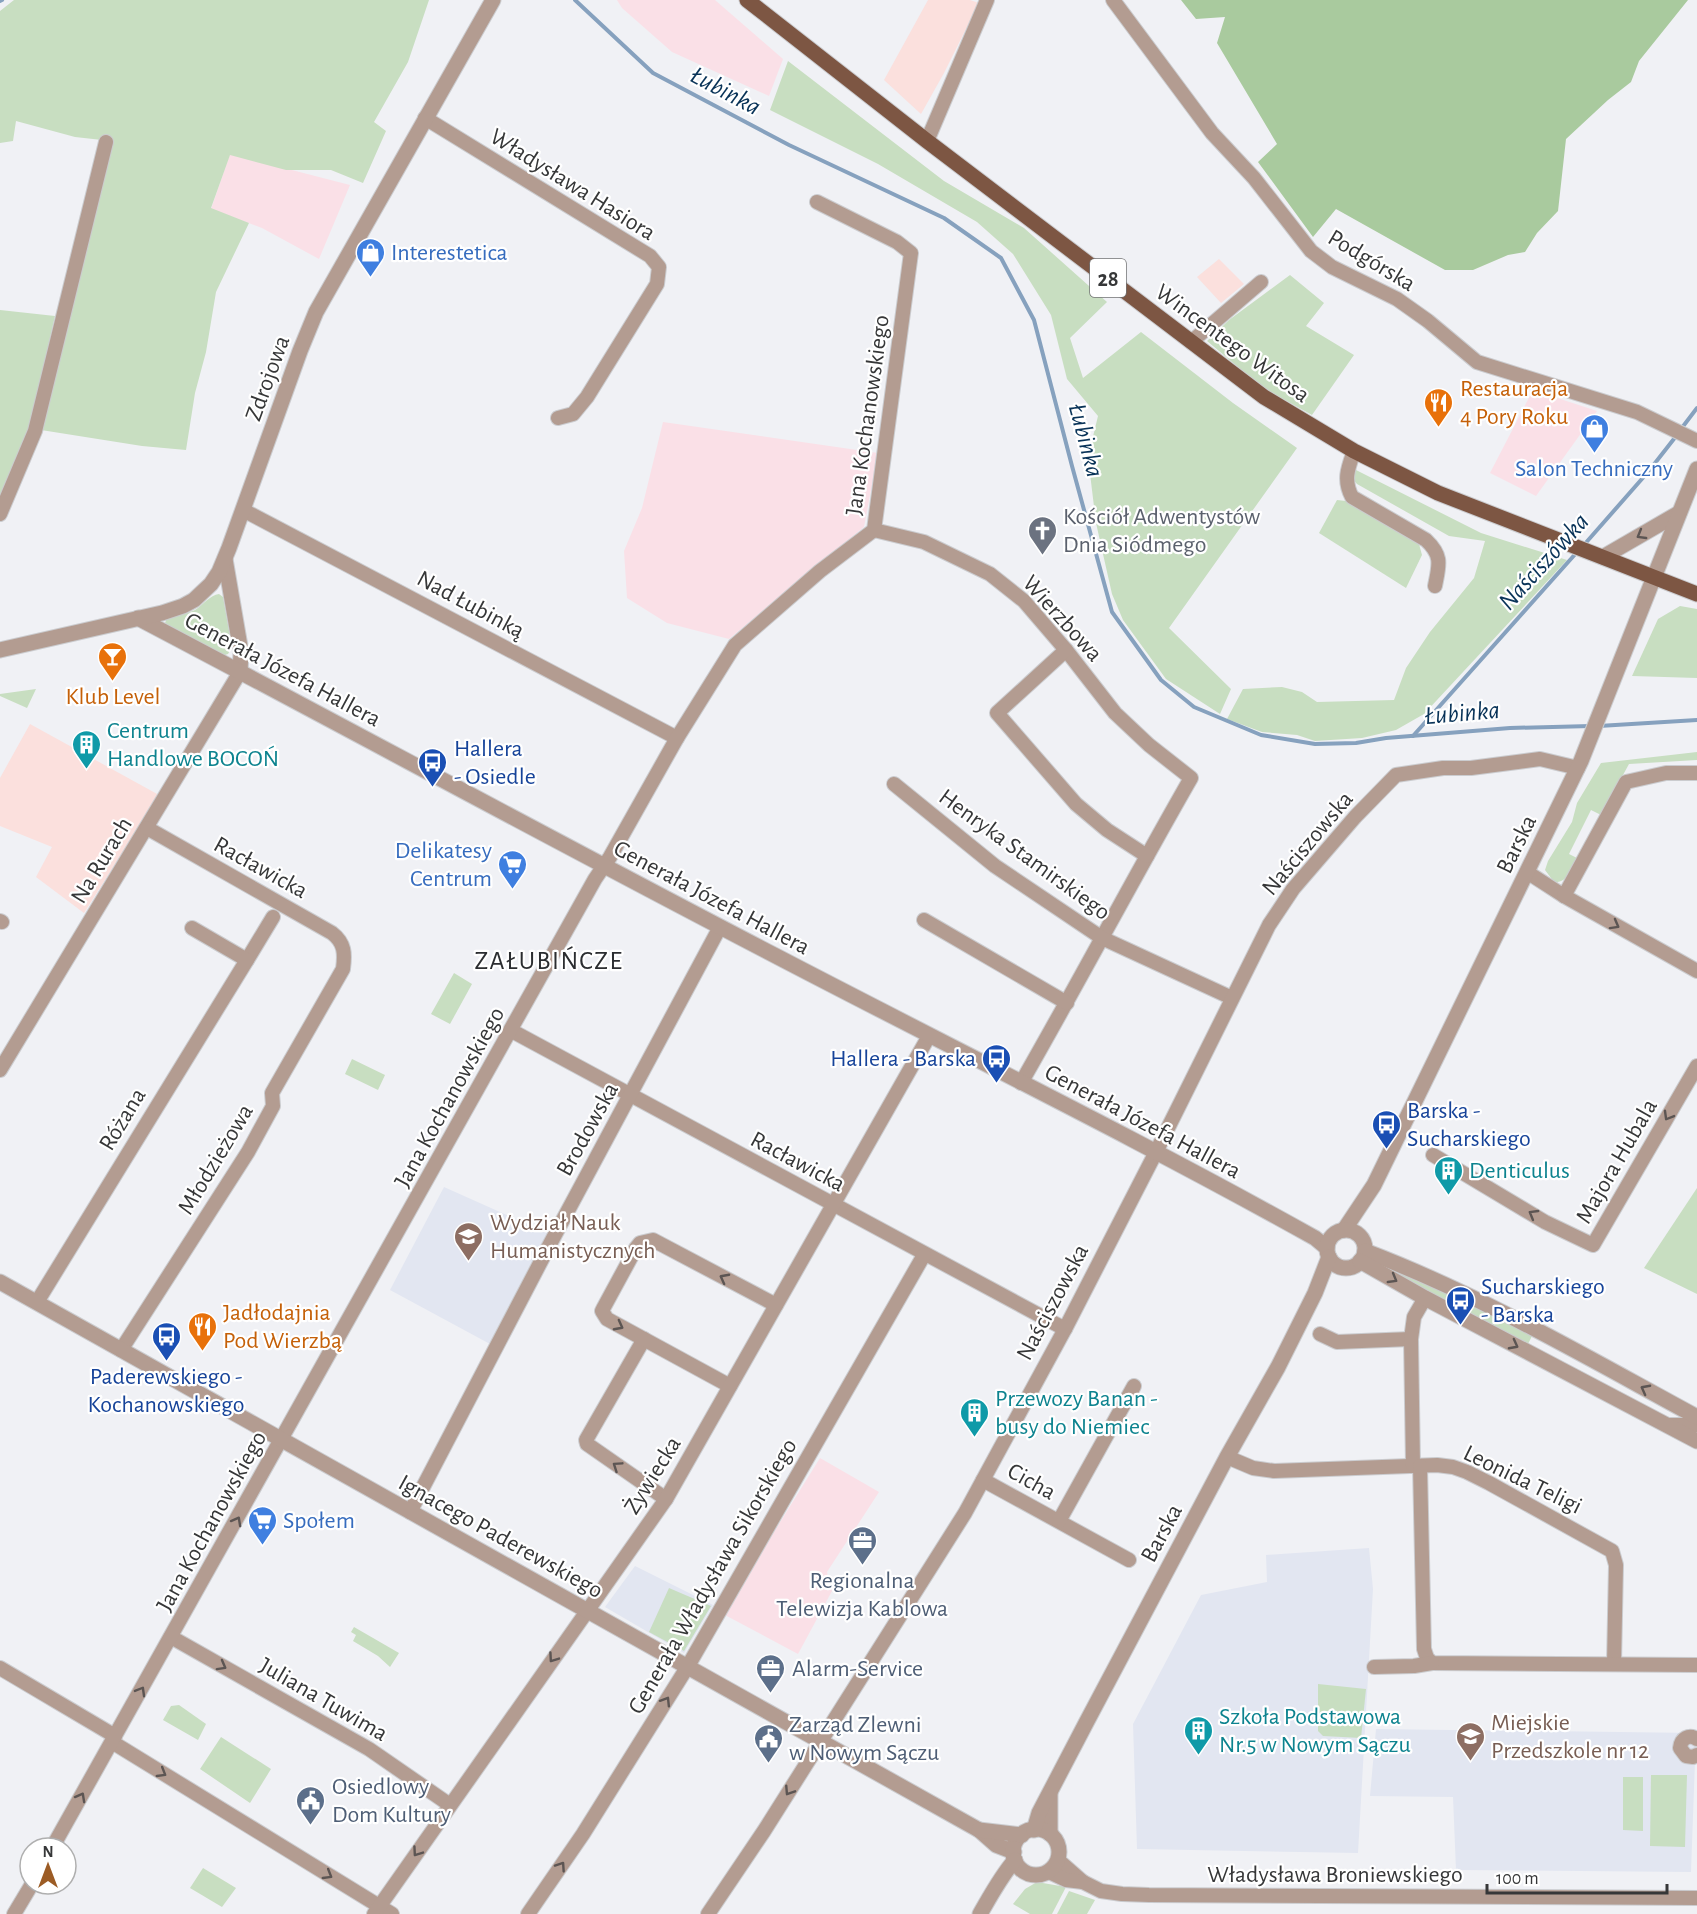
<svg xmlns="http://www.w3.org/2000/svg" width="1697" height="1914" viewBox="0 0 1697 1914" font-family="'Alegreya Sans',sans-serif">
<rect width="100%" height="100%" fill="#f0f1f5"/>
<g fill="#fbe0dd">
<path d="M928 0H970L979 3 944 73 921 114 884 80Z"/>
<path d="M1219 259 1244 284 1221 303 1197 277Z"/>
<path d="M30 724 159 795 84 913 36 877 52 847 0 826V778Z"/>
</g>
<g fill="#fae0e7">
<path d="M617 0H715L783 59 769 96 672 52 622 8Z"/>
<path d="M230 154 350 185 319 259 262 228 211 209Z"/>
<path d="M1533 390 1597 411 1536 496 1490 473Z"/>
<path d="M663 422 878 453 864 527 729 639 667 623 627 598 624 551 642 508Z"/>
<path d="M820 1458 879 1492 827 1572 832 1591 798 1654 723 1614Z"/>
</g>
<g fill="#e2e6f1">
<path d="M444 1187 547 1233 490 1344 390 1290Z"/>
<path d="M1369 1548 1373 1589 1358 1853 1137 1849 1133 1724 1201 1595 1267 1582 1266 1555Z"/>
<path d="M635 1566 713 1605 684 1653 605 1607Z"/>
<path d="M1376 1729 1696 1733 1691 1872 1456 1870 1453 1797 1370 1796Z"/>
</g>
<g fill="#c8dec1">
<path d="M14 0H429L408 62 374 122 386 131 363 183 331 170H286L230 155 211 208 249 223 216 292 206 352 195 393 186 450 142 446 41 430 102 140 75 137 16 121 13 141 0 143V11Z"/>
<path d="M788 61 944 181 1024 228 1107 302 1070 338 1083 378 1141 332 1233 403 1297 448 1169 628 1231 689 1220 714 1166 679 1123 620 1112 594 1096 523 1088 457 1098 416 1067 379 1051 315 1013 254 977 222 878 164 770 110Z"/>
<path d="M1290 275 1324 303 1306 326 1354 355 1312 415 1263 388 1207 341 1229 320Z"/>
<path d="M0 310 55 316 29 431 0 506Z"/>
<path d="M1354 469 1481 533 1567 560 1424 714 1396 730 1362 738 1315 741 1297 735 1262 732 1227 719 1243 689 1282 687 1302 692 1317 702 1394 700 1406 668 1430 632 1474 578 1485 541 1449 536 1357 484 1350 476Z"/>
<path d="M1337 500 1346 501 1419 544 1422 555 1406 588 1319 533Z"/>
<path d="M219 594 223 597 232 647 228 654 222 656 165 623 167 618C176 616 186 614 195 610 203 605 210 595 219 594Z"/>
<path d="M1680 606 1697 609V678L1632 676 1658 619Z"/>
<path d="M36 689 27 708 0 696V694Z"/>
<path d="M1697 752V760L1629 764 1601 815 1591 810 1569 854 1577 858C1572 869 1568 883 1554 882L1545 870 1548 861 1572 822 1577 803 1601 763Z"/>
<path d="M454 973 472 984 450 1024 431 1014Z"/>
<path d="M352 1059 385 1075 378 1090 345 1074Z"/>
<path d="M1697 1188V1294L1644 1268Z"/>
<path d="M1388 1264 1418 1277 1532 1336 1528 1344 1385 1269Z"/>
<path d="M669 1588 711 1606 684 1651 649 1632Z"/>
<path d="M354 1627 399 1653 390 1667 378 1656 353 1641 356 1635 351 1632Z"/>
<path d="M1318 1684 1366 1689 1361 1738 1323 1736 1318 1731Z"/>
<path d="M179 1705 206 1724 198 1740 163 1720 171 1706Z"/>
<path d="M221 1737 271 1769 250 1803 200 1769Z"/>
<path d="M1651 1775H1687L1685 1847 1650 1846Z"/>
<path d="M1623 1777H1643V1831L1623 1830Z"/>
<path d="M203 1868 236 1888 222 1907 190 1888Z"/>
<path d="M1037 1882 1066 1887 1052 1914H1030L1013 1904 1025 1889Z"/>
<path d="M1069 1891 1095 1900 1087 1914H1057Z"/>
</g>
<path fill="#a9ca9e" d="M1181 0H1688L1639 61 1631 82 1608 100 1566 139 1558 211 1537 233 1525 252 1508 255 1473 270H1445L1336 209 1313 237 1258 162 1277 144 1217 43 1225 17 1196 19Z"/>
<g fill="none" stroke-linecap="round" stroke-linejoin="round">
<g stroke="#86a1be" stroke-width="4">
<path d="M575 0 653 73 789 145 944 218 1001 258 1034 320 1072 466 1112 612 1161 680 1194 707 1261 735 1315 744 1356 743 1386 738 1510 728 1591 726"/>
<path d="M0 1 2 0"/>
<path d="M1681 429 1697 408"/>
<path d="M1583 546 1648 472 1677 435"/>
<path d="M1599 726 1697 720"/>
<path d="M1413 736 1578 551"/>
</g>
<defs>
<g id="minor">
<path d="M1113 0 1212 133 1254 178 1311 251 1332 267 1397 299 1428 321 1477 362 1637 412 1697 441"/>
<path d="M425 118 650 256 659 267 657 284 587 397 573 414 558 418"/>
<path d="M927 141 987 0"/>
<path d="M1191 342 1261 282"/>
<path d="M1354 451C1348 468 1343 480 1352 497L1426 540C1443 556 1439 565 1435 586"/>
<path d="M243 510 677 738"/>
<path d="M0 514 35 431 106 142"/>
<path d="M874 530 924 542 990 574 1024 601 1066 650 1115 713 1149 745 1191 778C1133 879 1079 982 1021 1083"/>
<path d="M1066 650 997 713 1076 804 1107 830 1147 856"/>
<path d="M894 784 995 866 1102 938 1232 998"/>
<path d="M1527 872 1564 896 1697 971"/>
<path d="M1564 896 1626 782 1666 773H1697"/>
<path d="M924 920 1067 1003"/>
<path d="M0 921 2 922"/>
<path d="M247 960 273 917"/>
<path d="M512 1031 1065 1329"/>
<path d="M0 1070 240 672"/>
<path d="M1433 1155 1545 1222 1593 1245 1697 1066"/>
<path d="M37 1302 247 960 192 928"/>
<path d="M1320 1334 1337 1342 1411 1339"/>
<path d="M644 1339 586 1440 587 1444 666 1499"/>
<path d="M121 1350 248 1152 273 1106 272 1093 343 969C345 954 345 943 332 933L147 828"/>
<path d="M730 1386 607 1319 602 1311 604 1307 636 1248 640 1243 653 1240 776 1305"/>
<path d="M1667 1425H1697"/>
<path d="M1227 1457 1253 1468 1274 1471 1437 1465 1453 1467 1467 1472 1489 1483 1612 1551 1616 1565 1614 1664"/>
<path d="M1413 1466 1411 1339 1414 1317 1425 1298"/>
<path d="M1420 1466 1424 1649 1427 1658 1432 1663 1697 1665"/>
<path d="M983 1480 1129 1560"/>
<path d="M410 1512 550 1244 720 927"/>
<path d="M1059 1521 1134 1386"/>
<path d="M171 1637 369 1749 450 1805"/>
<path d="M1374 1667 1414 1666 1432 1663"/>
<path d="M0 1668 115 1736"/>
<path d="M1697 1739C1689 1734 1681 1738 1680 1748L1686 1756 1693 1757 1697 1755"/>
<path d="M112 1742 392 1914"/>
<path d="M52 1848 595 879 610 857 677 738 735 645 820 571 874 530 911 253 897 242 817 202"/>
<path d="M1058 1860 1083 1882"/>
<path d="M1049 1872 1066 1880 1083 1882 1101 1891 1122 1894 1149 1895 1697 1898"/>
<path d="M14 1914 32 1884"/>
<path d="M374 1914 666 1499 929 1036"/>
<path d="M528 1914 583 1834 688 1666 924 1255"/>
<path d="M708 1914 764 1831 965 1513 1065 1329 1156 1152 1269 925 1293 889 1355 817 1396 775 1443 768H1471L1540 759 1578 768"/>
</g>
<g id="tertiary">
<path d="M1603 557 1679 513"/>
<path d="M225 559 241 652 240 672"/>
<path d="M138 618C351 730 562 845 776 956 956 1050 1138 1139 1315 1238L1327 1248"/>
<path d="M0 650 162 613 183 606 194 600 211 584 219 572 229 548 300 351 316 312 493 0"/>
<path d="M1344 1230 1374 1185 1581 761 1697 469"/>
<circle cx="1346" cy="1249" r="19"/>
<path d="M1365 1251C1481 1295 1588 1358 1697 1417"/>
<path d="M1360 1261 1425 1298 1697 1441"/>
<path d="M0 1282 979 1830 996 1845 1014 1852"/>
<path d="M1050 1794V1834"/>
<circle cx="1036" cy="1852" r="23"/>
<path d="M979 1830 1022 1835"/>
<path d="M1034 1830 1039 1813 1086 1723 1227 1457 1278 1367 1315 1293 1329 1257"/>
<path d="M980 1914C991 1895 1001 1876 1015 1860"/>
</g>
<path id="primary" d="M747 0 927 141 1264 397 1354 451 1438 493 1697 594"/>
</defs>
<use href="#minor" stroke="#cbcccf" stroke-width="16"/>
<use href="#tertiary" stroke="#cbcccf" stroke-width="17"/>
<use href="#primary" stroke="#cbcccf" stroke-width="17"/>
<use href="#minor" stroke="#b39c91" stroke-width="14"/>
<use href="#tertiary" stroke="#b39c91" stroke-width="15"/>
<use href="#primary" stroke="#7d5643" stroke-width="15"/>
</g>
<defs><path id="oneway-chevron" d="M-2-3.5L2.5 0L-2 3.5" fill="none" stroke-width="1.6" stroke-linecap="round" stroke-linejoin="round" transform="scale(1.5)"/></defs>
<g stroke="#5c5553">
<use href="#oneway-chevron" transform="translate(1641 535) rotate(150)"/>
<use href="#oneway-chevron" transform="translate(1615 925) rotate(29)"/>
<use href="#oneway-chevron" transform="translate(1668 1116) rotate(120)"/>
<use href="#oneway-chevron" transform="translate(1533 1214) rotate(-150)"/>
<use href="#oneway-chevron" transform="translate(724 1278) rotate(-152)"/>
<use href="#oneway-chevron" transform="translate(1393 1279) rotate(30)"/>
<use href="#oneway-chevron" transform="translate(619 1326) rotate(28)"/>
<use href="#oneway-chevron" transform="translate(1514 1345) rotate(28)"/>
<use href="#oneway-chevron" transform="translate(1645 1389) rotate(-152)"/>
<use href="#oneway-chevron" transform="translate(617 1466) rotate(-146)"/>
<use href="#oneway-chevron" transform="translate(237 1521) rotate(-61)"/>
<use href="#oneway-chevron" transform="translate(553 1658) rotate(125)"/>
<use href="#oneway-chevron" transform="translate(222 1666) rotate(29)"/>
<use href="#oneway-chevron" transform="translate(141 1691) rotate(-60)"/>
<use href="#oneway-chevron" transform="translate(666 1701) rotate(-58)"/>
<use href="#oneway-chevron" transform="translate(162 1773) rotate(31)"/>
<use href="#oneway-chevron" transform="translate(789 1791) rotate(123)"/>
<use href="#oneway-chevron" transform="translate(81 1797) rotate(-61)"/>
<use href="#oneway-chevron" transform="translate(417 1852) rotate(125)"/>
<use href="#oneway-chevron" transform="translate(561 1866) rotate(-56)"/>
<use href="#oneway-chevron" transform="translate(328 1875) rotate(31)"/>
</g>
<defs>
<symbol id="shop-pin" viewBox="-11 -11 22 30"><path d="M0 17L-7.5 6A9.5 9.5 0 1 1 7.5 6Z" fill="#3f7fe0" stroke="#fff"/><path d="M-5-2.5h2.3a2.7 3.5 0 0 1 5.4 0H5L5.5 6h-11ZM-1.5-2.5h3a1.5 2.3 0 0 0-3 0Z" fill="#fff"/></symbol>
<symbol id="restaurant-pin" viewBox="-11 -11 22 30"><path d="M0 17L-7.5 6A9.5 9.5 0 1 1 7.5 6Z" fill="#e8710a" stroke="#fff"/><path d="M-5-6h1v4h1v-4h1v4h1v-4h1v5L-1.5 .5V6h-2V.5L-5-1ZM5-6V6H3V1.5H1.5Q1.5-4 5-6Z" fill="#fff"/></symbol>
<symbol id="church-pin" viewBox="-11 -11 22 30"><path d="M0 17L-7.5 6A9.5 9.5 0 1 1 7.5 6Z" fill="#6b7280" stroke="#fff"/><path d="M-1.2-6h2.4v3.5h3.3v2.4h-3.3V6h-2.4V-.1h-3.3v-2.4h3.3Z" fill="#fff"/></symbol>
<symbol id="bar-pin" viewBox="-11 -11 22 30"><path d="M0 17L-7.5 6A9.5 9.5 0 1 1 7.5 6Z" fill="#e8710a" stroke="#fff"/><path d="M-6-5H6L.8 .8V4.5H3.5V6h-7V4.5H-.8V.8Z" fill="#fff"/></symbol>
<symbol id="building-pin" viewBox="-11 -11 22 30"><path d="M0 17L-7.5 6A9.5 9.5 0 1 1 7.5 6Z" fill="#0f9aa8" stroke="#fff"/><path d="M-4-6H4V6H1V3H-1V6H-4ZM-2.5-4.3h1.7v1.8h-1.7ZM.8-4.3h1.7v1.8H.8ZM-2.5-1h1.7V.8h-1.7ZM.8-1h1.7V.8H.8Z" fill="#fff"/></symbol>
<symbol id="bus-pin" viewBox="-11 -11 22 30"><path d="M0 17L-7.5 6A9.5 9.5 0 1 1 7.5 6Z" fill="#1a4fb4" stroke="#fff"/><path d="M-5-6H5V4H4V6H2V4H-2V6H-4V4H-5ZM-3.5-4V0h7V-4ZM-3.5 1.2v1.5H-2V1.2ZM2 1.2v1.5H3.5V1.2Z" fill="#fff"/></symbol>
<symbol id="supermarket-pin" viewBox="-11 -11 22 30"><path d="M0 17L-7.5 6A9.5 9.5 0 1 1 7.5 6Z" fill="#3f7fe0" stroke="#fff"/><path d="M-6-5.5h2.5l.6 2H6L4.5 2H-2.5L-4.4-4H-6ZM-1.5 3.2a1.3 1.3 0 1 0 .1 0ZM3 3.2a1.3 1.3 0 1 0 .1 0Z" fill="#fff"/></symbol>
<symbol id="university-pin" viewBox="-11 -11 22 30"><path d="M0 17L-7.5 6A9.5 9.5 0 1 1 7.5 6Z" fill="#8d6e63" stroke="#fff"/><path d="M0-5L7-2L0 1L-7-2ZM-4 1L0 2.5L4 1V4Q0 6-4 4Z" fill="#fff"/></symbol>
<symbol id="office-pin" viewBox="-11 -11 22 30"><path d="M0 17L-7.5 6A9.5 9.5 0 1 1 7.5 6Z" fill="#5c6f8a" stroke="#fff"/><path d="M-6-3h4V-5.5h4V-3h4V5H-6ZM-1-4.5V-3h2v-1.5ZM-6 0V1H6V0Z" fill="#fff"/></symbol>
<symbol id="school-pin" viewBox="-11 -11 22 30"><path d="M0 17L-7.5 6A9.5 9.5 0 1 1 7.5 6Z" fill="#8d6e63" stroke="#fff"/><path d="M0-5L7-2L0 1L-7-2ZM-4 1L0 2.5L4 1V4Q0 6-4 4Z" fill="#fff"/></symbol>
<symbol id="civic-pin" viewBox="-11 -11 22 30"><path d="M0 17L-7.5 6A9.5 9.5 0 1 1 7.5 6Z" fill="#5c6f8a" stroke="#fff"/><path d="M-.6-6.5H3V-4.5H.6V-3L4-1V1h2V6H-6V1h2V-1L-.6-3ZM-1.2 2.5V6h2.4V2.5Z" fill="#fff"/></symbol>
</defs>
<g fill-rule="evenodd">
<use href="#shop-pin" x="354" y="236" width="33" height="45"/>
<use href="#restaurant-pin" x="1422" y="386" width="33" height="45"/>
<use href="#shop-pin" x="1578" y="412" width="33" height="45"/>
<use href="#church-pin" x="1026" y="514" width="33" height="45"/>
<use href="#bar-pin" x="96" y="640" width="33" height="45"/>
<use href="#building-pin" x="70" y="728" width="33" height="45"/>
<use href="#bus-pin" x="416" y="746" width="33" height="45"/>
<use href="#supermarket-pin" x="496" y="848" width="33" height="45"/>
<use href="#bus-pin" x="980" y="1042" width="33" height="45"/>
<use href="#bus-pin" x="1370" y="1108" width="33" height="45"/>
<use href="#building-pin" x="1432" y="1154" width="33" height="45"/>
<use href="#university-pin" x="452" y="1220" width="33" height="45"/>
<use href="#bus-pin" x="1444" y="1284" width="33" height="45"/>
<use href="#restaurant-pin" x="186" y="1310" width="33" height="45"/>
<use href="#bus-pin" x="150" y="1320" width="33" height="45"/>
<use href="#building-pin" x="958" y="1396" width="33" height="45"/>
<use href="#supermarket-pin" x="246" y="1504" width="33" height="45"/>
<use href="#office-pin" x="846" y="1524" width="33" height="45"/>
<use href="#office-pin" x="754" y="1652" width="33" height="45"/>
<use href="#building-pin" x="1182" y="1714" width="33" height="45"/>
<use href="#school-pin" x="1454" y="1720" width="33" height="45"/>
<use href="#civic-pin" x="752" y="1722" width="33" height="45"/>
<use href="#civic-pin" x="294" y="1784" width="33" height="45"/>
</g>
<g text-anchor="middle" stroke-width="4.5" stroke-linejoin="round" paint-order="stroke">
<rect fill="#fff" stroke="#727374" stroke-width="1.5" x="1090" y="259" width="36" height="38" rx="4.5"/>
<g font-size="22" font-weight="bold" fill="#363738">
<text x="1108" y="286">28</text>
</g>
<g font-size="24" fill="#363738" stroke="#fff">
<text transform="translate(573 184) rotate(32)" y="8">Władysława Hasiora</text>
<text transform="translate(1372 260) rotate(31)" y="8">Podgórska</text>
<text transform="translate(1233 343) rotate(36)" y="8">Wincentego Witosa</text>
<text transform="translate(267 378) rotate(-70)" y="8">Zdrojowa</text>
<text transform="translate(867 415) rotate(-82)" y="8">Jana Kochanowskiego</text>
<text transform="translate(471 604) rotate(28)" y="8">Nad Łubinką</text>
<text transform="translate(1063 618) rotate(48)" y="8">Wierzbowa</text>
<text transform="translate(283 669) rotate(28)" y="8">Generała Józefa Hallera</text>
<text transform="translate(1307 843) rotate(-50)" y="8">Naściszowska</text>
<text transform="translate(1516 844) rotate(-64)" y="8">Barska</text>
<text transform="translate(1025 854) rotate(36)" y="8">Henryka Stamirskiego</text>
<text transform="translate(101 860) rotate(-59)" y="8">Na Rurach</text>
<text transform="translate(261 867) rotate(29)" y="8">Racławicka</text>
<text transform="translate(712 897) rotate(28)" y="8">Generała Józefa Hallera</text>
<text transform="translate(449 1097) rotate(-61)" y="8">Jana Kochanowskiego</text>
<text transform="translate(122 1119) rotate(-59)" y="8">Różana</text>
<text transform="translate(1143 1121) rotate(28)" y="8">Generała Józefa Hallera</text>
<text transform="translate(587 1129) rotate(-61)" y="8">Brodowska</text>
<text transform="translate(215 1159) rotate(-59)" y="8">Młodzieżowa</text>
<text transform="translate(798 1161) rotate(28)" y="8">Racławicka</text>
<text transform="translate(1616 1161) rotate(-60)" y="8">Majora Hubala</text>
<text transform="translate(1052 1302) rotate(-62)" y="8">Naściszowska</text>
<text transform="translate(652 1475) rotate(-58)" y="8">Żywiecka</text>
<text transform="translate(1523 1479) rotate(26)" y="8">Leonida Teligi</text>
<text transform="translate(1032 1481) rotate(29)" y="8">Cicha</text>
<text transform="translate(211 1521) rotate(-61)" y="8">Jana Kochanowskiego</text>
<text transform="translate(1161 1533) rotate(-62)" y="8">Barska</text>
<text transform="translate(501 1536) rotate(29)" y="8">Ignacego Paderewskiego</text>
<text transform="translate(712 1576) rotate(-60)" y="8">Generała Władysława Sikorskiego</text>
<text transform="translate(324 1699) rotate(30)" y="8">Juliana Tuwima</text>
<text x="1335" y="1882">Władysława Broniewskiego</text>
</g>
<g font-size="24" fill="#366cbe" stroke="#fff" text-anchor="start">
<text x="391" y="260">Interestetica</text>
<text x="1594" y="476" text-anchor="middle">Salon Techniczny</text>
<text x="492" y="858" text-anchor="end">Delikatesy<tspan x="492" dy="28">Centrum</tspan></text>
<text x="283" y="1528">Społem</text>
</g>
<g font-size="24" fill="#c56008" stroke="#fff" text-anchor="start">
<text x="1460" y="396">Restauracja<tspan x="1460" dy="28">4 Pory Roku</tspan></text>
<text x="113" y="704" text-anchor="middle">Klub Level</text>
<text x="223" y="1320">Jadłodajnia<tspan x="223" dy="28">Pod Wierzbą</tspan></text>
</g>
<g font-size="24" fill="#5b616d" stroke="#fff" text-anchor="start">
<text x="1063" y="524">Kościół Adwentystów<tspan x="1063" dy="28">Dnia Siódmego</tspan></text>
</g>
<g font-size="24" fill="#0d838f" stroke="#fff" text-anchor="start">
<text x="107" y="738">Centrum<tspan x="107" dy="28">Handlowe BOCOŃ</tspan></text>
<text x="1469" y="1178">Denticulus</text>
<text x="995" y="1406">Przewozy Banan -<tspan x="995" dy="28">busy do Niemiec</tspan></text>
<text x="1219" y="1724">Szkoła Podstawowa<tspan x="1219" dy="28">Nr.5 w Nowym Sączu</tspan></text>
</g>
<g font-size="24" fill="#164399" stroke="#fff" text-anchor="start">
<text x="454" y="756">Hallera<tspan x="454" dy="28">- Osiedle</tspan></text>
<text x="976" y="1066" text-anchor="end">Hallera - Barska</text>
<text x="1407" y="1118">Barska -<tspan x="1407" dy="28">Sucharskiego</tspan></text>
<text x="1481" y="1294">Sucharskiego<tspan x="1481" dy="28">- Barska</tspan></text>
<text x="166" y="1384" text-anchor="middle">Paderewskiego -<tspan x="166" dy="28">Kochanowskiego</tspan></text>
</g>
<g font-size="24" fill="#785e54" stroke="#fff" text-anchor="start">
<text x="490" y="1230">Wydział Nauk<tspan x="490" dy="28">Humanistycznych</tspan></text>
<text x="1491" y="1730">Miejskie<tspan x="1491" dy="28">Przedszkole nr 12</tspan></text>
</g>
<g font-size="24" fill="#4e5e75" stroke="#fff" text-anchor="start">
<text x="862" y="1588" text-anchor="middle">Regionalna<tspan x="862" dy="28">Telewizja Kablowa</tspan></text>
<text x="792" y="1676">Alarm-Service</text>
<text x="789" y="1732">Zarząd Zlewni<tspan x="789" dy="28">w Nowym Sączu</tspan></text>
<text x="332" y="1794">Osiedlowy<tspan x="332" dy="28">Dom Kultury</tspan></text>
</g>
<g font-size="26" font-style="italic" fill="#093358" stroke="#fff">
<text transform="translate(726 90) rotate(28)" y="9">Łubinka</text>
<text transform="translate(1087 440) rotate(75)" y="9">Łubinka</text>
<text transform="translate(1543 561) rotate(-48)" y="9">Naściszówka</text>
<text transform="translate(1462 712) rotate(-5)" y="9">Łubinka</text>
</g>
<g font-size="26" letter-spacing="1.5" fill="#2b2d30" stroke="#fff">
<text x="549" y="969">ZAŁUBIŃCZE</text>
</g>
</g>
<g transform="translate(48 1866)"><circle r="28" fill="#ffffff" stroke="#afafaf" stroke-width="1.5"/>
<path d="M0-4.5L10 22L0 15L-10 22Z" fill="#9c5c25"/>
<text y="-9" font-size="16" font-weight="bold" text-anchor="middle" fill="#363738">N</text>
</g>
<path d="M1487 1884v9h180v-9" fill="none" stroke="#363738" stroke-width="3"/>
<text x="1496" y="1884" font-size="18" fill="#363738" stroke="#ffffff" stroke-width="4.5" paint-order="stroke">100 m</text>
</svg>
